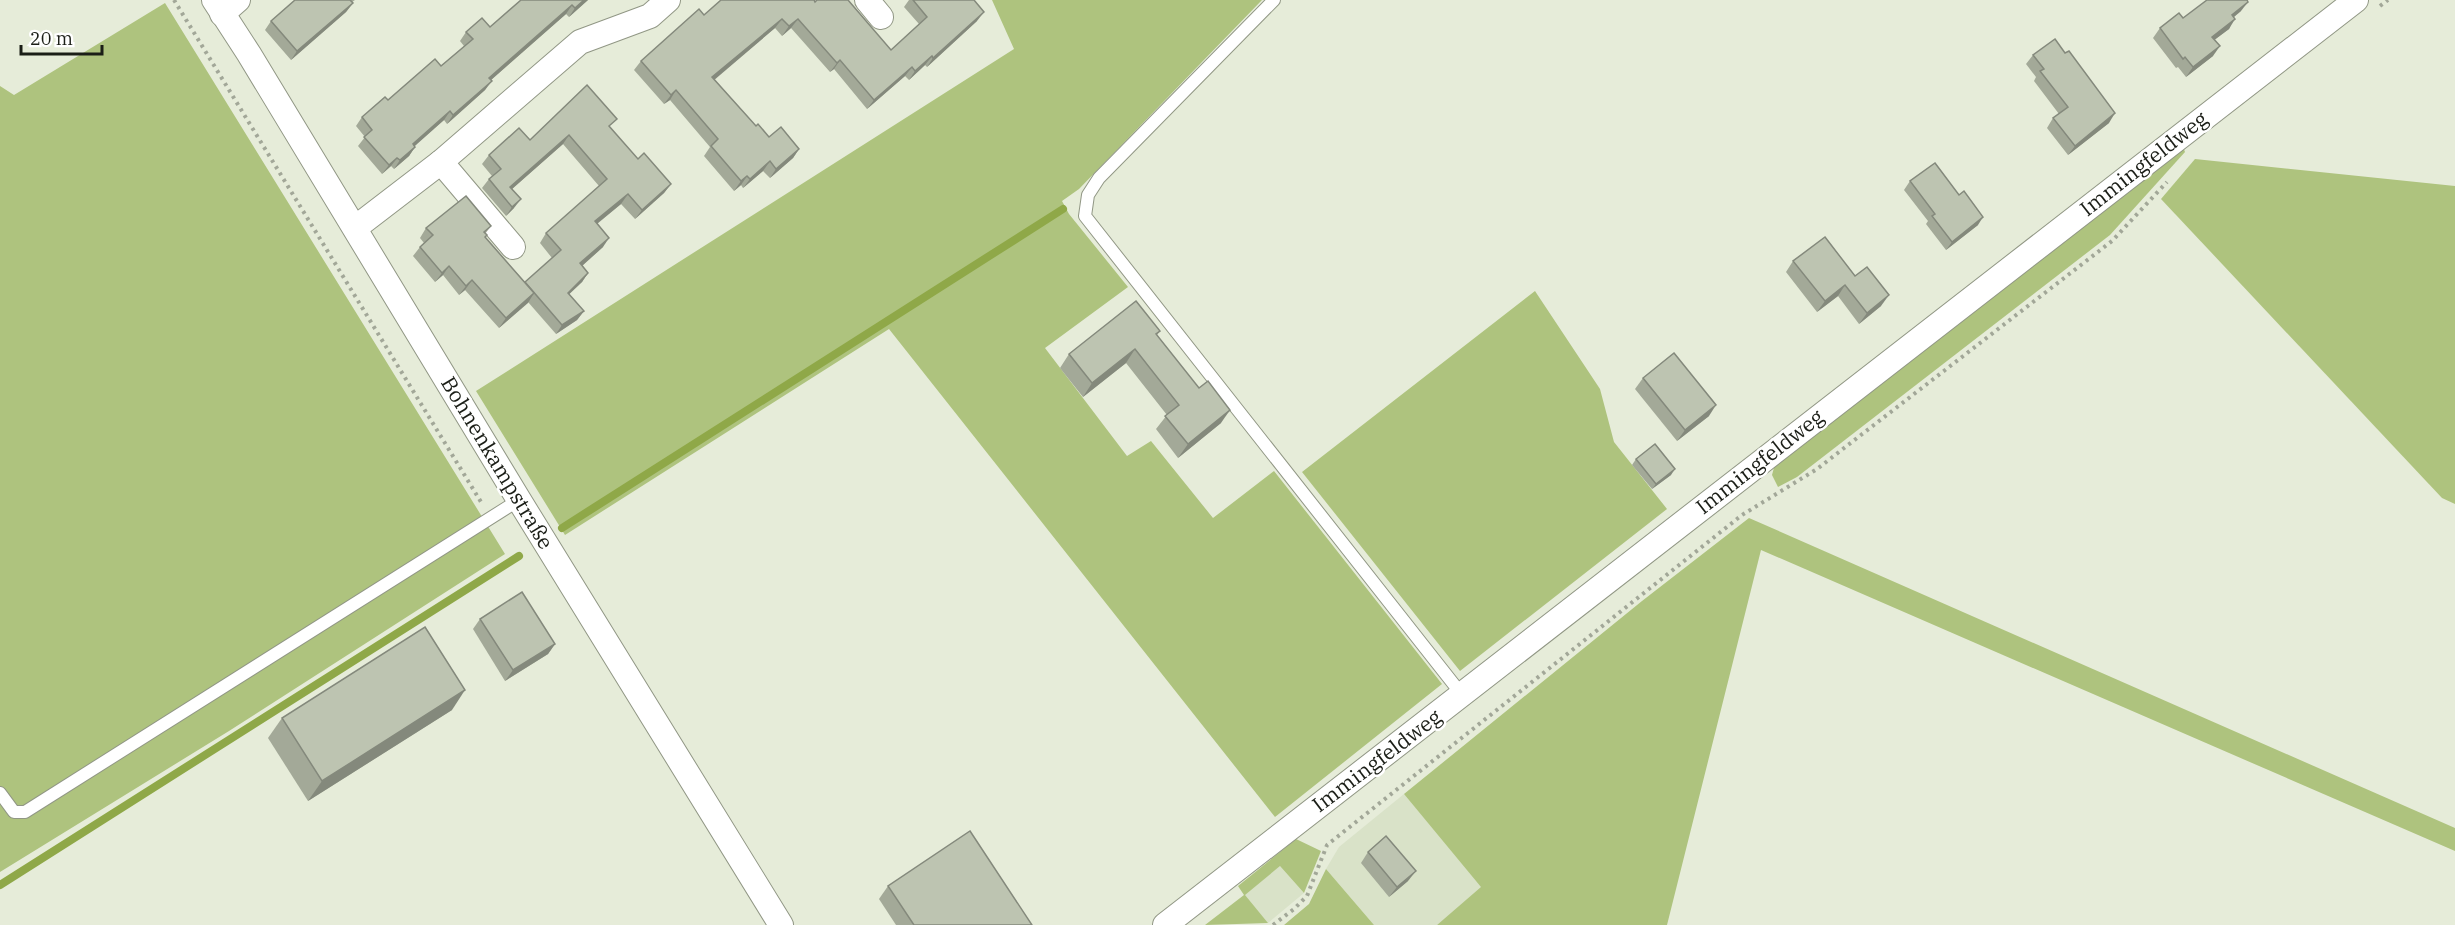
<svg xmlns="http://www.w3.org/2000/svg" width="2455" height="925" viewBox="0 0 2455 925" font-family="'IBM Plex Serif',serif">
<rect width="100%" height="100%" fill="#e6ecd9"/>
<g fill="#d9e2c8">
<path d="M1404 794 1482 887 1437 925H1374L1326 869 1339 847Z"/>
<path d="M1280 866 1304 893 1268 923 1244 895Z"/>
</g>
<g fill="#aec37e">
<path d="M992 0H1262L1079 189 1062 201 1069 214 1128 287 1045 348 1127 456 1151 441 1213 518 1274 471 1442 684 1275 817 889 329 565 535 476 391 1014 49Z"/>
<path d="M165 3 505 554 229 731 0 872V86L14 95Z"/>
<path d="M2182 144 2185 152 2110 235 1797 477 1778 487 1772 475 1775 464Z"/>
<path d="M2195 159 2455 186V504L2442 498 2161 199Z"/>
<path d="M1535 291 1600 389 1614 442 1667 509 1460 671 1302 472Z"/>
<path d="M1749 518 2455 828V851L1761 550 1667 925H1437L1481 887 1404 794 1642 601Z"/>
<path d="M1296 839 1321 851 1304 893 1280 866 1245 895 1268 923 1205 925 1244 895 1238 886Z"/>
<path d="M1326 869 1374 925H1284L1309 904Z"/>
</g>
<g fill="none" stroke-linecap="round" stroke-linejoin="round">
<g stroke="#8fa848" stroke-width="8">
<path d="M562 528 1063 209"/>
<path d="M0 885 519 556"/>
</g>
<defs>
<g id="lane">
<path d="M1274 0 1099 178 1088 195 1085 216 1463 696"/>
<path d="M0 793 14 812H25L519 500"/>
</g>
<g id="street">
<path d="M214 0 249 54 519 500 781 925"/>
<path d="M867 0 881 17"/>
<path d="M222 14 238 0"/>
<path d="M441 162 513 247"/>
<path d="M355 228 441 162 580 42 650 16 668 0"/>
<path d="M1165 925 2356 0"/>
</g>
</defs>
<use href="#lane" stroke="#919785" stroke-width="14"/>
<use href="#street" stroke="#919785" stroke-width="26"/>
<g stroke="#a2a798" stroke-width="4" stroke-dasharray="3 4.5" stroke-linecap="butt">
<path d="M174 0 481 502"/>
<path d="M2380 6 2388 0"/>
<path d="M1273 925 1294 909 1307 896 1327 845 1742 515 1817 469 2112 241 2167 182"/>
</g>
<use href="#lane" stroke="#fff" stroke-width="12"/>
<use href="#street" stroke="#fff" stroke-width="24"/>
</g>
<g fill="#a3a998">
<path d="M295 0H355L352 2 353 3 346 12 291 60 265 30 271 21Z"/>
<path d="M521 0H588L569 17 566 14 491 80 485 90 447 124 444 120 414 146 415 147 409 156 394 169 391 166 382 174 358 146 365 137 356 126 362 117 441 66 464 46 460 41 466 32 490 27Z"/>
<path d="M909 0H974L977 21 927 67 925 65 909 80 905 76 867 109 834 69 830 72 791 28 782 36 775 28 714 79 756 126 769 137 799 149 793 158 770 178 763 171 743 188 741 185 734 191 704 156 710 147 670 100 664 104 634 70 641 61 704 15 815 2 891 50 919 24 904 7Z"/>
<path d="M2241 11 2234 17 2229 29 2214 40 2213 56 2186 77 2178 67 2176 68 2153 38 2160 28 2183 18Z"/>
<path d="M2033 55 2109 123 2068 155 2047 128 2053 118 2059 114 2034 81 2036 77 2026 64Z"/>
<path d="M611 128 638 159 671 184 664 193 635 219 621 204 597 224 603 247 582 266 588 273 582 282 569 294 584 311 577 320 556 334 528 302 499 328 465 290 459 295 443 275 435 282 413 256 420 247 424 243 420 238 426 228 491 226 485 234V237L525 282 552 258 540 243 546 233 599 186 563 144 512 189 514 208 506 216 482 188 489 179 492 176 482 164 489 155 530 140Z"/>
<path d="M1910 181 1978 225 1946 250 1926 224 1928 221 1904 190Z"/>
<path d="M1793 261 1855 276 1881 306 1859 324 1838 296 1817 312 1786 272Z"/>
<path d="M1160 331 1157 335 1221 423 1178 458 1156 429 1167 415 1126 363 1083 397 1060 368 1069 354Z"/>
<path d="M1643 378 1709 416 1677 441 1635 389Z"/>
<path d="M1636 459 1671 475 1652 489 1632 465Z"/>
<path d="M480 619 555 644 548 654 505 681 473 629Z"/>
<path d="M452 710 308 801 268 738 282 718Z"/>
<path d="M1368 852 1408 881 1389 897 1361 863Z"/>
<path d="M888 886 1032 925H896L879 899Z"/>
</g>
<g fill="#84897c">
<path d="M584 0H588L569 17 575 8Z"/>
<path d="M2248 2 2241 11 2225 24 2232 15Z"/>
<path d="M353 3 346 12 291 60 297 51Z"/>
<path d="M572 5 566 14 483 87 489 78Z"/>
<path d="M984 12 977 21 927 67 933 58Z"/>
<path d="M782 19 775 28 706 87 712 77Z"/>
<path d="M798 19 791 28 782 36 789 26Z"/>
<path d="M2235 19 2229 29 2205 47 2212 37Z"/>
<path d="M2220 46 2213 56 2186 77 2193 67Z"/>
<path d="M932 56 925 65 909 80 915 71Z"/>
<path d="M840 60 834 69 830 72 837 63Z"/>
<path d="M912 67 905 76 867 109 874 100Z"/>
<path d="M492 81 485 90 447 124 453 115Z"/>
<path d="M676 90 670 100 664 104 671 95Z"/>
<path d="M450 111 444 120 407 153 413 144Z"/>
<path d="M2115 113 2109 123 2068 155 2075 146Z"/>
<path d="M569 135 563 144 504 196 510 187Z"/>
<path d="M415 147 409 156 394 169 400 160Z"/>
<path d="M799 149 793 158 770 178 776 169Z"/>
<path d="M397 158 391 166 382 174 389 165Z"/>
<path d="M770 161 763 171 743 188 750 179Z"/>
<path d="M747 176 741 185 734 191 741 181Z"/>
<path d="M671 184 664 193 635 219 642 210Z"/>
<path d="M628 194 621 204 588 231 595 221Z"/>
<path d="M521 199 514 208 506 216 512 207Z"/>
<path d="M1983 217 1978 225 1946 250 1952 242Z"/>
<path d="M609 238 603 247 574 273 580 263Z"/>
<path d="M449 266 443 275 435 282 442 273Z"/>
<path d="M588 273 582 282 561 302 568 293Z"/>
<path d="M472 280 465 290 459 295 466 286Z"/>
<path d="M1845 285 1838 296 1817 312 1825 301Z"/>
<path d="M534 293 528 303 499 328 506 318Z"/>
<path d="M1889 295 1881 306 1859 324 1867 313Z"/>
<path d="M584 311 577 320 556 334 562 325Z"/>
<path d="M1135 349 1126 363 1083 397 1092 383Z"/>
<path d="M1716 405 1709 416 1677 441 1685 430Z"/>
<path d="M1230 410 1221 423 1178 458 1188 444Z"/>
<path d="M1675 469 1671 475 1652 489 1656 484Z"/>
<path d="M555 644 548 654 505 681 513 670Z"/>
<path d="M465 690 452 710 308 801 322 781Z"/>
<path d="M1416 871 1408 881 1389 897 1397 887Z"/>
</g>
<g fill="#bdc4b1" stroke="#84897c" stroke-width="1.5">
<path d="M295 0H350L353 3 297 51 271 21Z"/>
<path d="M521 0H584L575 8 572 5 489 78 492 81 453 115 450 111 413 144 415 147 400 160 397 158 389 165 364 137 372 130 362 117 385 97 388 100 435 59 441 66 473 39 466 32 482 18 490 27Z"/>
<path d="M721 0H814L815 2 817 0H848L891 50 927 17 913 0H974L984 12 933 58 932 56 915 71 912 67 874 100 840 60 837 63 798 19 789 26 782 19 712 77 756 126 758 124 769 137 781 127 799 149 776 169 770 161 750 179 747 176 741 181 711 146 718 139 676 90 671 95 641 61 699 9 704 15Z"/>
<path d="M2207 0H2247L2248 2 2232 15 2235 19 2212 37 2220 46 2193 67 2185 57 2183 59 2160 28 2179 13 2183 18Z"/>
<path d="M2055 39 2065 53 2069 51 2115 113 2075 146 2053 118 2068 107 2040 71 2044 69 2033 55Z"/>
<path d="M587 85 617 119 609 126 638 159 644 153 671 184 642 210 628 194 595 221 609 238 580 263 588 273 568 293 584 311 562 325 525 282 561 250 546 233 607 179 569 135 510 187 521 199 512 207 489 179 501 169 489 155 519 128 530 140Z"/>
<path d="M1935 163 1959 195 1964 191 1983 217 1952 242 1932 216 1935 214 1910 181Z"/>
<path d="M466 196 491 226 484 232 487 235 485 237 534 293 506 318 472 280 466 286 449 266 442 273 420 247 433 235 426 228Z"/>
<path d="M1825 237 1855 276 1867 267 1889 295 1867 313 1845 285 1825 301 1793 261Z"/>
<path d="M1136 301 1160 331 1156 334 1199 388 1208 381 1230 410 1188 444 1165 416 1179 405 1135 349 1092 383 1069 354Z"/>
<path d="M1674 353 1716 405 1685 430 1643 378Z"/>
<path d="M1655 444 1675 469 1656 484 1636 459Z"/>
<path d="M522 592 555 644 513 670 480 619Z"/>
<path d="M425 627 465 690 322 781 282 718Z"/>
<path d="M970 831 1032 925H914L888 886Z"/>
<path d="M1386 836 1416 871 1397 887 1368 852Z"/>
</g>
<g text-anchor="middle" stroke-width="5" stroke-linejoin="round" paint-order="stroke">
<g font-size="21" fill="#1b1e17" stroke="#fff">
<text transform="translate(2144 164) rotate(-38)" y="7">Immingfeldweg</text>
<text transform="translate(1760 462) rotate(-38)" y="7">Immingfeldweg</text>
<text transform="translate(497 463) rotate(59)" y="7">Bohnenkampstraße</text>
<text transform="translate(1377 761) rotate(-37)" y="7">Immingfeldweg</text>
</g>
</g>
<path d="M21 45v9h81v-9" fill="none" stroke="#1b1e17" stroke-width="3"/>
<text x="30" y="45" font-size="18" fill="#1b1e17" stroke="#ffffff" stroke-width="4.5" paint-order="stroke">20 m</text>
</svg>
